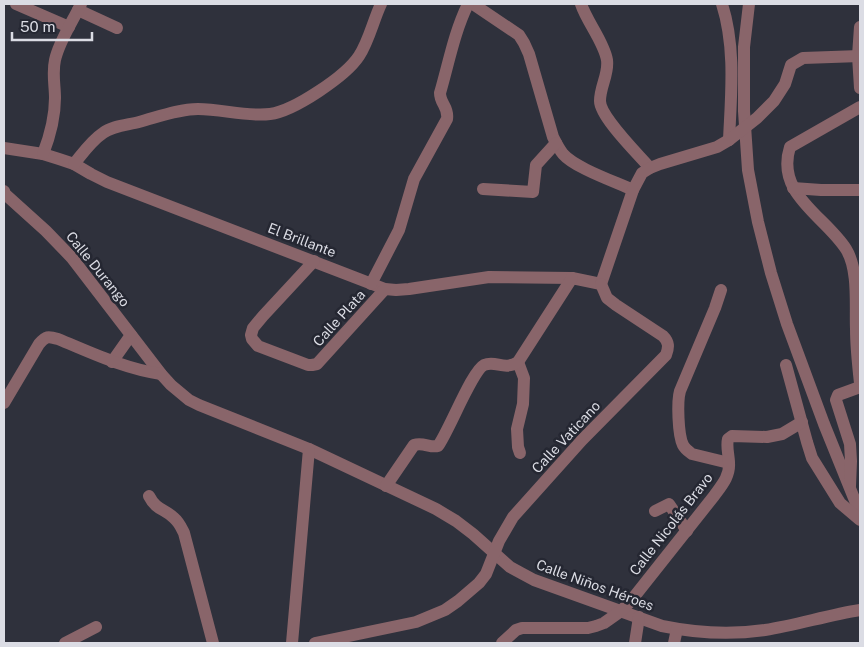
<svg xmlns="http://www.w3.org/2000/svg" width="864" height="647" viewBox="0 0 864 647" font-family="'Public Sans',sans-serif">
<rect width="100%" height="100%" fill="#2f313c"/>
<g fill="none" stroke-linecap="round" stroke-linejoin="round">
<g stroke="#89656a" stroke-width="12">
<path d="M16 4 69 27"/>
<path d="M473 4 519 35 524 43 529 54 553 137C556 143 559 149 563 154 575 168 616 182 633 190"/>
<path d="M581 4C587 22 604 42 607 60 609 74 600 86 600 101 600 117 638 154 650 168"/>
<path d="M722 4C736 48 731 95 729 140"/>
<path d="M749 4 744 47V111L748 170 758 222 771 273 787 324 824 424 860 513"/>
<path d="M78 10 117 28"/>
<path d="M860 27 858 56 860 88"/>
<path d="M860 107 790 147C775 194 825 216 846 249 859 270 855 305 856 329 856 347 858 365 860 383"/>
<path d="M4 148 43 154 59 159 74 164 91 174 107 182 385 289 396 290 409 289 489 277 572 278 601 284"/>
<path d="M43 154C50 136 55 118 55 98 55 85 52 73 55 60 59 41 73 21 81 4"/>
<path d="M74 164C83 153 91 141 103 133 112 126 127 125 139 122 158 117 178 109 198 109 222 109 247 117 270 114 294 111 346 76 359 56 369 41 373 21 381 4"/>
<path d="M793 188 821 190H860"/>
<path d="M483 189 533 192 536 165 556 143"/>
<path d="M4 191 5 194 46 231 72 258 161 374 171 385 189 400 199 405 309 449 436 509 456 521 473 534 510 567 521 573 534 580 662 626C696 633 731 635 765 630 797 625 828 615 860 610"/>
<path d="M314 261 263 316 253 328 251 335 252 339 258 346 308 365H312L317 364 385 289"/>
<path d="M371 284 399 230 414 179 447 119C449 107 440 104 440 93 449 62 454 33 468 4"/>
<path d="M601 284 633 190 642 173 650 168 660 164 717 147 729 140 757 118 774 101 785 84 791 65 803 58 860 56"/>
<path d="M721 290 715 308 680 391C677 401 678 435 683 445 685 449 688 451 692 454L729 463"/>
<path d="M112 362 131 335"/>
<path d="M518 362 524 378 523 404 517 429 518 447 520 453"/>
<path d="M786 365 807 442 812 458 840 503 860 520"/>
<path d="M4 403 39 344C46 336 48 336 58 339 92 353 125 369 161 374"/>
<path d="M386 486 414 445C423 442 430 448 438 446 449 431 472 371 484 365 496 360 504 371 518 362L572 278"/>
<path d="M850 486 851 461 850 444 836 400 838 395 860 387"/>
<path d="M149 496C156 510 165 509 174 518 179 522 181 527 184 533L213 643"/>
<path d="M655 511 669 504 687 531"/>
<path d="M65 643 96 627"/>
<path d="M292 643 309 449"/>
<path d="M315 643 416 622 445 610 458 601 479 583 486 574 499 541 513 517 582 440 666 355C669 347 669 342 663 336L616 305 607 298 601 284"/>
<path d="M502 643 516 630 522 628H588L596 626 604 623 621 611 630 602 714 496C722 485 730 476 729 463 729 455 726 447 728 439L732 436 767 437 782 434 802 422"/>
<path d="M635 643 639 617"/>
<path d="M674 643 677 629"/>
</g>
</g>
<g text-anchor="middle" stroke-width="5" stroke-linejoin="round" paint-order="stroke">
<g font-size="14" fill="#dbdce4" stroke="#252732">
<text transform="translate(302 240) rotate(21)" y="5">El Brillante</text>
<text transform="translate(98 269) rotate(51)" y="5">Calle Durango</text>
<text transform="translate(339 318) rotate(-48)" y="5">Calle Plata</text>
<text transform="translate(566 437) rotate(-47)" y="5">Calle Vaticano</text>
<text transform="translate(671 524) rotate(-52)" y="5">Calle Nicolás Bravo</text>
<text transform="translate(595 585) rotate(20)" y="5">Calle Niños Héroes</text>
</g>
</g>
<rect width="864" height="647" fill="none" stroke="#dbdce4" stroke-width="10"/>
<path d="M12 32v8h80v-8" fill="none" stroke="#dbdce4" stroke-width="2.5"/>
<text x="20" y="32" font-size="15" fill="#dbdce4" stroke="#252732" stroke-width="4" paint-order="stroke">50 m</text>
</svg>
